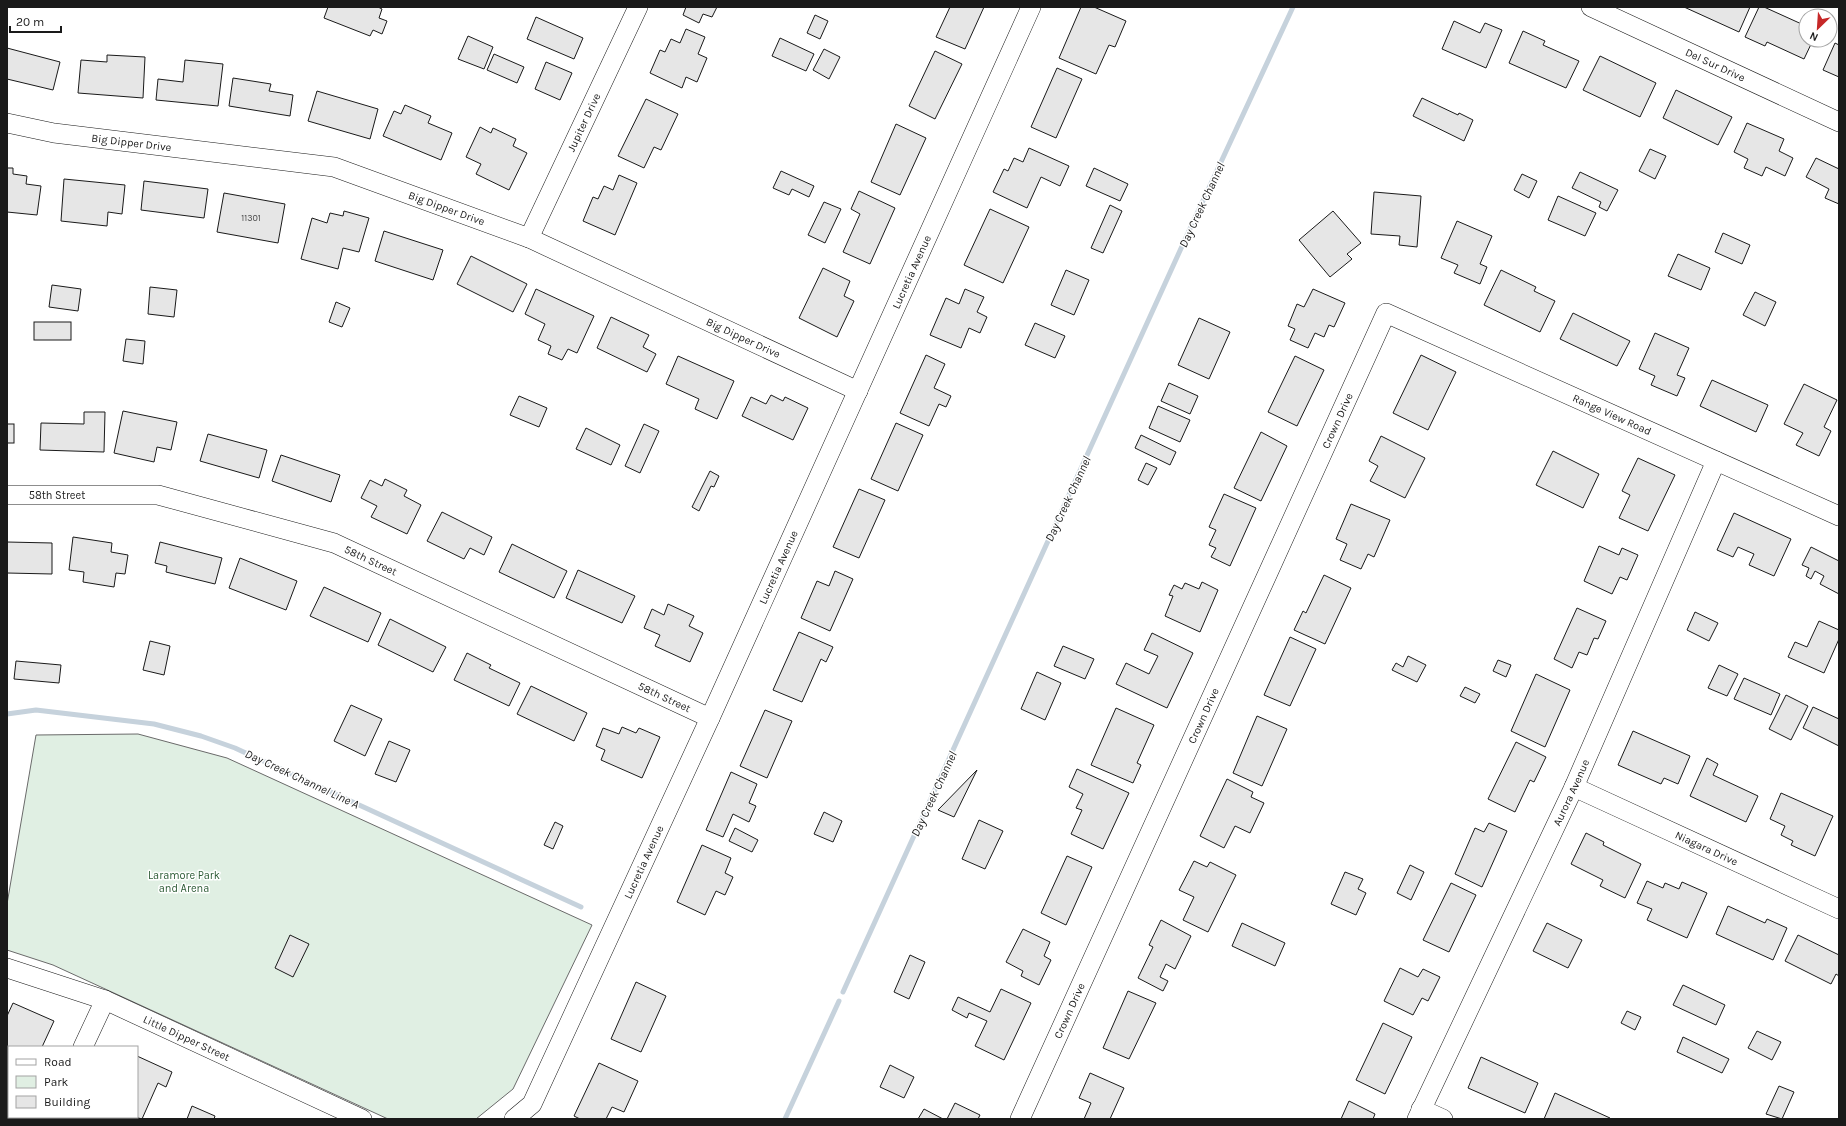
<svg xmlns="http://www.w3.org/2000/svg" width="1846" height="1126" viewBox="0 0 1846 1126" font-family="Karla,sans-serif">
<rect width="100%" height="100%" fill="#fff"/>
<path fill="#e0efe3" stroke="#6a6a6a" d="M138 734 227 758 592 925 513 1089 476 1119H388L53 965 7 950V904L36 735Z"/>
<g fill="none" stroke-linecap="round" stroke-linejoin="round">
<g stroke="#c6d2dc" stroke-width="5">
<path d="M7 714 36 710 154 724 201 736 235 748 581 907"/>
<path d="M843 992 1188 233 1293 7"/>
<path d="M785 1119 839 1001"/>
</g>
</g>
<g fill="#e6e6e6" stroke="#1a1a1a">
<path d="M328 7H378L382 9 379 18 387 21 382 34 373 30 370 36 324 18Z"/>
<path d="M686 7H717L712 17 703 14 699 23 683 15Z"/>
<path d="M950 7H984L965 49 936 37Z"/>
<path d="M1081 7H1094L1126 21 1115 47 1109 45 1096 74 1059 58Z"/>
<path d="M1684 7H1750L1739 32Z"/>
<path d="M1759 7H1764L1806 26V40H1813L1804 59 1767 42 1765 46 1745 37Z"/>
<path d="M815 15 828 21 820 39 807 33Z"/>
<path d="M536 17 583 38 574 59 527 39Z"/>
<path d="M1454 21 1480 33 1485 23 1502 30 1486 68 1442 49Z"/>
<path d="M686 29 705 37 698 54 707 58 697 82 686 77 682 88 650 73 660 50 665 52 671 39 680 43Z"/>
<path d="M1523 31 1545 41 1543 45 1579 61 1566 88 1509 63Z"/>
<path d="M468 36 493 47 484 69 458 59Z"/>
<path d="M780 38 814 54 806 71 772 56Z"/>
<path d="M1835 43 1839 45V77L1823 70Z"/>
<path d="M7 48 60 62 53 90 7 79Z"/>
<path d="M824 49 840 57 829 79 813 70Z"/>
<path d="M935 51 962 64 935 119 909 106Z"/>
<path d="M494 54 524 67 517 83 487 70Z"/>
<path d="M107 55 145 57 143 98 78 93 81 60 107 62Z"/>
<path d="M1600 56 1656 83 1640 117 1583 90Z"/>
<path d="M185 60 223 64 218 106 156 100 158 79 183 82Z"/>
<path d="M546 62 572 73 560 100 535 89Z"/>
<path d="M1057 68 1082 79 1056 138 1031 127Z"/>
<path d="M233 78 271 84 269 91 293 95 290 116 229 106Z"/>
<path d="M1676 90 1732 117 1718 145 1663 118Z"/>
<path d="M317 91 378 109 370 139 308 121Z"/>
<path d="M1422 98 1458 115 1459 113 1473 120 1464 141 1413 116Z"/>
<path d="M646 99 678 114 661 150 654 147 644 168 618 156Z"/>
<path d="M405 105 431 116 428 123 452 133 441 160 383 136 394 111 401 114Z"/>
<path d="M1747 123 1784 139 1779 151 1793 158 1785 176 1766 167 1762 176 1744 168 1748 159 1734 152Z"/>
<path d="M896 124 926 138 900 195 871 182Z"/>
<path d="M480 127 491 133 493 128 516 139 513 146 527 153 509 190 476 174 481 164 466 157Z"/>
<path d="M1029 148 1069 166 1060 186 1041 177 1027 208 993 192 1004 169 1008 171 1014 158 1023 162Z"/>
<path d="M1650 149 1666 156 1655 179 1639 171Z"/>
<path d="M1816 158 1839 169V204L1825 198 1829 189 1806 177Z"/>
<path d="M7 168H13V174L27 176 26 184 41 186 37 215 7 212Z"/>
<path d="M1094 168 1128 184 1120 201 1086 186Z"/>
<path d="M781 171 814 186 809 197 792 189 789 195 773 188Z"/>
<path d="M1580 172 1618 190 1607 211 1599 207 1601 202 1572 188Z"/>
<path d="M1522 174 1537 181 1529 198 1514 190Z"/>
<path d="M619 175 637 183 615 235 583 221 593 197 598 199 604 186 613 190Z"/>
<path d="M64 179 125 185 122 214 108 212 107 226 61 221Z"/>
<path d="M144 181 208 189 204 218 141 210Z"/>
<path d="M859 191 895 208 870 264 843 252 860 214 851 209Z"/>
<path d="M1374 192 1421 196 1417 247 1399 245 1400 236 1371 234Z"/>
<path d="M224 193 285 204 278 243 217 232Z"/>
<path d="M1558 196 1596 213 1585 236 1548 220Z"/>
<path d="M824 202 841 209 825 243 808 235Z"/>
<path d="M1110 205 1122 211 1103 253 1091 248Z"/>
<path d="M990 209 1029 227 1003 283 964 265Z"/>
<path d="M344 211 369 218 359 252 343 248 338 269 301 259 312 218 327 223 330 213 343 216Z"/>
<path d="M1333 211 1361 243 1347 254 1352 259 1330 277 1299 240Z"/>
<path d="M1457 221 1492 236 1480 264 1487 267 1480 284 1454 273 1458 265 1441 258Z"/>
<path d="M384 231 443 250 433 280 375 261Z"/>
<path d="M1723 233 1750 245 1742 264 1715 252Z"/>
<path d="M1678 254 1710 268 1701 290 1668 276Z"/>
<path d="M471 256 527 284 513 312 457 284Z"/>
<path d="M823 268 850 281 844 296 854 301 837 337 799 318Z"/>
<path d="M1066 270 1089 280 1074 315 1051 305Z"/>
<path d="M1501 270 1536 287 1534 291 1555 301 1540 332 1484 305Z"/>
<path d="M52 285 81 289 78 311 49 307Z"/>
<path d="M150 287 177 290 174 317 148 314Z"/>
<path d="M536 289 594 316 577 353 568 349 562 360 548 354 551 346 538 340 545 324 525 314Z"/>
<path d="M965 289 984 297 977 312 987 317 980 333 969 328 961 348 930 335 946 298 959 304Z"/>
<path d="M1313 289 1345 303 1334 327 1329 325 1324 337 1315 333 1308 348 1290 340 1295 329 1288 326 1297 304 1304 307Z"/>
<path d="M1755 292 1776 302 1765 326 1743 315Z"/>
<path d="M336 302 350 308 342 327 329 322Z"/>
<path d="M1573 313 1630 341 1617 366 1560 339Z"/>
<path d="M611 317 649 335 643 347 656 354 647 372 597 348Z"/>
<path d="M1199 318 1230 332 1209 379 1178 365Z"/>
<rect x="34" y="322" width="37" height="18"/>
<path d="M1035 323 1065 336 1055 358 1025 345Z"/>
<path d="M1655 333 1689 348 1677 375 1685 378 1677 396 1651 385 1655 376 1639 369Z"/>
<path d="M126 339 145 341 143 364 123 361Z"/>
<path d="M926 355 945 364 934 388 951 396 946 407 939 404 929 426 900 413Z"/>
<path d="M1421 355 1456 372 1428 430 1393 413Z"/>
<path d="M678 356 734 381 717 419 695 409 699 399 666 384Z"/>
<path d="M1295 356 1324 370 1297 426 1268 412Z"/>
<path d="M1712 380 1768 405 1756 432 1700 406Z"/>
<path d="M1169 383 1198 396 1190 414 1161 401Z"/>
<path d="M1804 384 1837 400 1824 427 1831 431 1819 456 1796 445 1803 433 1784 424Z"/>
<path d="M771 395 783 401 785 397 808 408 793 440 742 416 751 397 766 404Z"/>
<path d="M519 396 547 408 539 427 510 415Z"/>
<path d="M1158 406 1190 420 1180 442 1149 428Z"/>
<path d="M123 411 177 422 171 450 157 447 154 462 114 453Z"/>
<path d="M84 412H105L104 452 40 450 41 423 84 424Z"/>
<path d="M896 423 923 435 898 491 871 479Z"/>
<rect x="7" y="424" width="7" height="19"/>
<path d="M644 424 659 431 640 473 625 466Z"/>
<path d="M586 428 620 445 611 465 576 449Z"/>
<path d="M1261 432 1287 446 1261 501 1234 488Z"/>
<path d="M208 434 267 450 259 478 200 461Z"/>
<path d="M1141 435 1176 452 1170 465 1135 448Z"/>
<path d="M1381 436 1425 458 1405 498 1370 481 1378 466 1369 461Z"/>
<path d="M1553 451 1599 474 1583 508 1536 485Z"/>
<path d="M281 455 340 475 331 502 272 481Z"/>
<path d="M1638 458 1675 475 1648 531 1619 518 1630 495 1622 491Z"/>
<path d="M1146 463 1157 468 1148 485 1138 480Z"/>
<path d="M710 471 719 476 714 487 711 486 699 511 692 507Z"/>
<path d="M385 479 407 490 404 496 421 505 407 534 371 517 377 506 361 498 370 480 382 486Z"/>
<path d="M859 489 885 500 859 558 833 547Z"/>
<path d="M1224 494 1256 508 1230 566 1211 557 1216 548 1209 545 1216 530 1209 527Z"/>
<path d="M1351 504 1390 520 1374 557 1368 554 1361 569 1340 560 1347 544 1336 539Z"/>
<path d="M442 512 492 537 484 555 470 548 464 559 427 541Z"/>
<path d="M1734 513 1791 539 1774 576 1749 565 1754 554 1738 547 1733 557 1717 550Z"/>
<path d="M73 537 112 543 111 552 128 555 125 574 116 573 114 587 83 582 84 572 69 570Z"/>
<path d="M7 542 52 543V574L7 573Z"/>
<path d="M160 542 222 558 215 584 166 572 167 566 155 563Z"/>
<path d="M512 544 567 571 554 598 499 572Z"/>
<path d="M1599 546 1619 555 1622 548 1638 555 1627 580 1620 577 1612 594 1584 581Z"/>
<path d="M1811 547 1839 561V594L1820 584 1824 576 1815 571 1811 579 1806 576 1809 568 1802 565Z"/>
<path d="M240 558 297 581 286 610 229 588Z"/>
<path d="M578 570 635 596 622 623 566 598Z"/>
<path d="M835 571 853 579 830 631 801 618 817 581 829 586Z"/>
<path d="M1324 575 1351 588 1325 644 1294 630 1303 611 1306 613Z"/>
<path d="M1202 582 1218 590 1200 632 1165 616 1173 596 1169 595 1174 585 1182 589 1185 583 1199 589Z"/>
<path d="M324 587 381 613 368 642 310 616Z"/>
<path d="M668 604 694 616 689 626 703 633 690 662 655 646 660 635 644 628 652 609 664 615Z"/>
<path d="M1577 608 1606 621 1598 639 1594 638 1587 655 1579 652 1572 668 1554 659Z"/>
<path d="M1695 612 1718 623 1709 641 1687 630Z"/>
<path d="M390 619 446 647 433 672 378 645Z"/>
<path d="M1819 621 1839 630V639L1824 673 1788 657 1795 642 1807 647Z"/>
<path d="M799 632 833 647 826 662 821 659 802 702 773 690Z"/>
<path d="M1152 633 1193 653 1167 708 1116 684 1126 663 1149 674 1158 656 1144 650Z"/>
<path d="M1290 637 1316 649 1290 706 1264 695Z"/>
<path d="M150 641 170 646 164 675 143 670Z"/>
<path d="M1063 646 1094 659 1085 679 1054 666Z"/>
<path d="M467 653 491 665 489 668 520 683 509 706 454 680Z"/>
<path d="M1408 656 1426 665 1417 682 1392 670 1396 663 1403 667Z"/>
<path d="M1498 660 1511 665 1506 677 1493 671Z"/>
<path d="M16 661 61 665 59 683 14 679Z"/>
<path d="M1719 665 1738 674 1727 696 1708 688Z"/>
<path d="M1037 672 1061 683 1045 720 1021 709Z"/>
<path d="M1536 674 1570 690 1545 747 1511 731Z"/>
<path d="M1744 678 1780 694 1771 715 1734 699Z"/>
<path d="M531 686 587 713 574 741 517 714Z"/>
<path d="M1465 687 1480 694 1475 703 1460 696Z"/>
<path d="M1786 695 1808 706 1791 740 1769 729Z"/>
<path d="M351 705 382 719 365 756 334 741Z"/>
<path d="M1813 707 1839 719V746L1803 728Z"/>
<path d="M1116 708 1154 725 1137 763 1141 765 1133 783 1091 765Z"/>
<path d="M765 710 792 721 767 778 740 766Z"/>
<path d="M1257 716 1287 729 1262 786 1233 773Z"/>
<path d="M622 727 636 733 639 728 660 737 642 778 601 760 605 750 596 746 603 728 619 734Z"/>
<path d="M1633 731 1690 756 1678 784 1664 778 1661 784 1618 765Z"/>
<path d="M389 741 410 750 396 782 375 774Z"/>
<path d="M1516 742 1546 757 1534 782 1530 780 1515 812 1488 799Z"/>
<path d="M1707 758 1718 764 1713 775 1758 796 1746 822 1690 796Z"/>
<path d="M1077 769 1129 793 1103 849 1071 834 1082 810 1076 808 1083 794 1069 787Z"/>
<path d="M977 770 954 817 938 810Z"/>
<path d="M731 772 757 784 749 803 756 806 749 822 733 814 723 837 706 830Z"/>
<path d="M1227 779 1253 792 1251 797 1264 803 1250 833 1235 826 1224 848 1200 836Z"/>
<path d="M1781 793 1833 816 1815 856 1791 845 1793 841 1781 835 1785 826 1770 819Z"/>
<path d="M824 812 842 821 833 842 814 834Z"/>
<path d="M979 820 1003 831 985 869 962 859Z"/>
<path d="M555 822 563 826 553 849 544 845Z"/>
<path d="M1489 823 1507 831 1482 887 1455 874 1475 828 1484 832Z"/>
<path d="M735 828 758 840 752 852 729 841Z"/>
<path d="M1586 833 1604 842 1603 845 1641 864 1625 898 1600 886 1603 880 1571 864Z"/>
<path d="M702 845 731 858 725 873 733 877 725 895 716 891 705 915 677 902Z"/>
<path d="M1067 856 1092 867 1066 925 1041 913Z"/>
<path d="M1194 861 1207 867 1210 862 1236 875 1208 932 1183 920 1194 897 1179 890Z"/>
<path d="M1410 865 1424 872 1411 900 1397 893Z"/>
<path d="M1345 872 1363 879 1358 889 1366 893 1356 915 1331 904Z"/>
<path d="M1647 881 1663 888 1665 883 1679 889 1682 882 1707 893 1687 938 1647 920 1652 909 1637 903Z"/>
<path d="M1451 883 1476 895 1449 952 1423 940Z"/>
<path d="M1728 906 1765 923 1767 919 1787 928 1773 960 1716 934Z"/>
<path d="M1161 920 1191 936 1175 969 1166 964 1160 977 1168 981 1163 991 1138 978 1153 947 1149 945Z"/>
<path d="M1242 923 1285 943 1275 966 1232 946Z"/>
<path d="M1547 923 1582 940 1568 968 1533 951Z"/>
<path d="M1023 929 1050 942 1044 956 1051 960 1039 985 1021 976 1023 971 1006 962Z"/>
<path d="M290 935 309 944 293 977 275 968Z"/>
<path d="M1798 935 1839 955V976L1836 974 1831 984 1785 961Z"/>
<path d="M910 955 925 962 909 999 894 992Z"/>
<path d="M1400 968 1418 977 1423 969 1440 977 1428 1001 1422 998 1413 1015 1384 1001Z"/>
<path d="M636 982 666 996 641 1052 611 1039Z"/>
<path d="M1683 985 1725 1005 1716 1025 1673 1005Z"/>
<path d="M1001 989 1031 1003 1004 1060 975 1046 987 1021 969 1013 967 1018 952 1010 958 997 990 1012Z"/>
<path d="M1128 991 1156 1003 1129 1059 1103 1048Z"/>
<path d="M13 1003 54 1021 42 1047H9V1086L7 1085V1016Z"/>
<path d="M1627 1011 1641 1017 1635 1030 1621 1023Z"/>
<path d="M1383 1023 1412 1037 1385 1094 1356 1080Z"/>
<path d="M1757 1031 1781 1042 1772 1060 1748 1048Z"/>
<path d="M1683 1037 1729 1059 1722 1073 1677 1052Z"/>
<path d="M137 1056 172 1072 166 1087 158 1083 142 1119 135 1117H137Z"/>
<path d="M1481 1057 1538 1083 1525 1113 1468 1088Z"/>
<path d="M599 1063 638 1081 624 1112 612 1107 606 1119H580L574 1116Z"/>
<path d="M890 1065 914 1077 904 1098 880 1087Z"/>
<path d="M1090 1073 1124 1088 1110 1119H1084L1091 1103 1079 1098Z"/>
<path d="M1779 1086 1794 1092 1782 1119 1766 1114Z"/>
<path d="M1555 1093 1610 1118V1119H1544Z"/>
<path d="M1349 1101 1375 1114 1373 1119H1341Z"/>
<path d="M955 1103 980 1115 978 1119H947Z"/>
<path d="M192 1106 215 1116 214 1119H187Z"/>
<path d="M924 1109 943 1119H918Z"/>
</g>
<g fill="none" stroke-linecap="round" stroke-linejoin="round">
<defs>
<g id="minor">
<path id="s1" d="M1591 7 1839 122"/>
<path id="s2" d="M7 123 54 133 334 167 529 238 858 391"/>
<path id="s3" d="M529 238 638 7"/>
<path id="s4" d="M7 495H158L334 543 710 718"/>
<path id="s5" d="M1574 787 1839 909"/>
<path id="s6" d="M7 968 105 1000 362 1119"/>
<path d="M83 1047 105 1000"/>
<path d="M1421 1109 1443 1119"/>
<path d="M49 1119 50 1117"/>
<path id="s7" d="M514 1119 532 1104 710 718 1031 7"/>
<path id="s8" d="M1020 1119 1386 313 1839 516"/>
<path id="s9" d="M1417 1119 1574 787 1716 461"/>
</g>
</defs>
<use href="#minor" stroke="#1a1a1a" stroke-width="20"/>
<use href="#minor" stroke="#fff" stroke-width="19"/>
</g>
<g text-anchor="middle" stroke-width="3" stroke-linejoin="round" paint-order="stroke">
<g font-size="9" fill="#4d4d4d">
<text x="251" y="221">11301</text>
</g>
<g font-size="11" fill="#1a1a1a" stroke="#fff">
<text dy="4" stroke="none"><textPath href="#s1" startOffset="137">Del Sur Drive</textPath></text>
<text dy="4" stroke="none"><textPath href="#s3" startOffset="128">Jupiter Drive</textPath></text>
<text dy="4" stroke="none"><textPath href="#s2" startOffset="126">Big Dipper Drive</textPath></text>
<text dy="4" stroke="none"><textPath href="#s2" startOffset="450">Big Dipper Drive</textPath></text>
<text dy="4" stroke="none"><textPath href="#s7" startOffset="938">Lucretia Avenue</textPath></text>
<text dy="4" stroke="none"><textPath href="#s2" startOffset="774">Big Dipper Drive</textPath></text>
<text dy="4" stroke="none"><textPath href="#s8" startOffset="1133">Range View Road</textPath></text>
<text dy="4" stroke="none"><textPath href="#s8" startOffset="767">Crown Drive</textPath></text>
<text dy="4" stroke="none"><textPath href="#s4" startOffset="50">58th Street</textPath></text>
<text dy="4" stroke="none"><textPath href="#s4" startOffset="374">58th Street</textPath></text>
<text dy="4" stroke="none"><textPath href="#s7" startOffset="614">Lucretia Avenue</textPath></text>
<text dy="4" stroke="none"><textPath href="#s4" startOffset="698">58th Street</textPath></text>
<text dy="4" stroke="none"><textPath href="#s8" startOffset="443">Crown Drive</textPath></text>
<text dy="4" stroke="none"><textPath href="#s9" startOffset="361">Aurora Avenue</textPath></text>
<text dy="4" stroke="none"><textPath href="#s5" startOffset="146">Niagara Drive</textPath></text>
<text dy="4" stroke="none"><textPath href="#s7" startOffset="290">Lucretia Avenue</textPath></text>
<text dy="4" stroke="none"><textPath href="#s8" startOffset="119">Crown Drive</textPath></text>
<text dy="4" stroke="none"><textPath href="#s6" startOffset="193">Little Dipper Street</textPath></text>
</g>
<g font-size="11" fill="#2b5a34" stroke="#fff">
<text x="184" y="879">Laramore Park<tspan x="184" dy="13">and Arena</tspan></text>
</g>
<g font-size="12" font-style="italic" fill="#1a1a1a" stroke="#fff">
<text transform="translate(1202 205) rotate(-65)" y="4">Day Creek Channel</text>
<text transform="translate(1068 499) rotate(-65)" y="4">Day Creek Channel</text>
<text transform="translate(302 779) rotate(25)" y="4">Day Creek Channel Line A</text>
<text transform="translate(934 794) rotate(-65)" y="4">Day Creek Channel</text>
</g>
</g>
<rect width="1846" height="1126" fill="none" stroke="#1a1a1a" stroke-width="16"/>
<rect x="8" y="1046" width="130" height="72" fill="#ffffff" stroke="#a3a3a3"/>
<rect x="16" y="1059" width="20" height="6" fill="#ffffff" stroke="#a3a3a3"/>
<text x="44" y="1066" font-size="12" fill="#1a1a1a">Road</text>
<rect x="16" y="1076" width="20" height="12" fill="#e0efe3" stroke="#a3a3a3"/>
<text x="44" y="1086" font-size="12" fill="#1a1a1a">Park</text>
<rect x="16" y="1096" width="20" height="12" fill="#e6e6e6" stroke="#a3a3a3"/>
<text x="44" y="1106" font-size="12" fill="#1a1a1a">Building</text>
<g transform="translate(1818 28) rotate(205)"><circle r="19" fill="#ffffff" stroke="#a3a3a3"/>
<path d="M0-3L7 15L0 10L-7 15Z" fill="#c62828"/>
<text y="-6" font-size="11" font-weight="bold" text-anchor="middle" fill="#1a1a1a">N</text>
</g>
<path d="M10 26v6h51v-6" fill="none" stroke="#1a1a1a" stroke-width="2"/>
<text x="16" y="26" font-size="12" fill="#1a1a1a" stroke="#ffffff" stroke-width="3" paint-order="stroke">20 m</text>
</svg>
